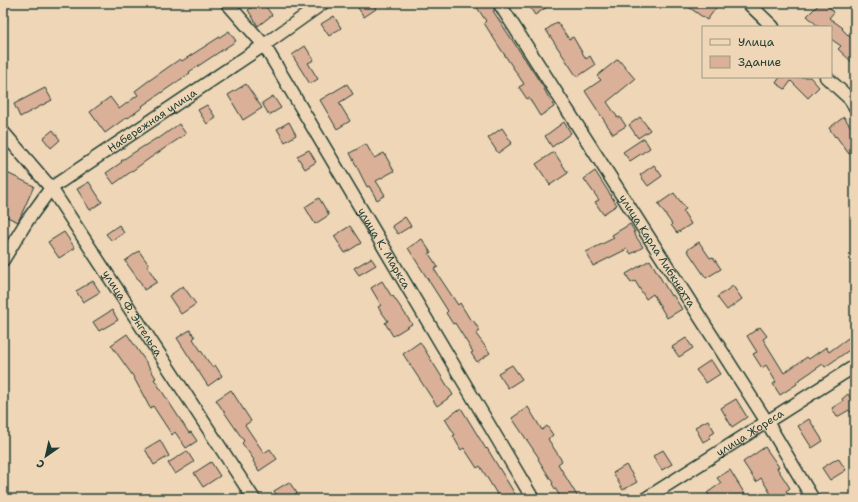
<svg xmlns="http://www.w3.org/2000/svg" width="858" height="502" viewBox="0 0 858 502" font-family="'Shantell Sans',sans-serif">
<rect width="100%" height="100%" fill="#eed6b6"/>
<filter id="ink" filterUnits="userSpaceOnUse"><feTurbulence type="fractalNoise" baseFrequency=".025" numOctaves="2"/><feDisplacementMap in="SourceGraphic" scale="8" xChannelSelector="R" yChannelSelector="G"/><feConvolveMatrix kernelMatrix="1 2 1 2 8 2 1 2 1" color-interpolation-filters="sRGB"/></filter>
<g filter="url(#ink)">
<g fill="#dab098" stroke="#1f3d34">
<path d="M258 3H263L272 15 258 26 248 10Z"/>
<path d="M355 3H373L376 9 364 17Z"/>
<path d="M474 3H490L495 10 493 11 544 88V89L554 107 540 116 529 98 527 99 519 87 524 84 498 45 484 23 486 21Z"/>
<path d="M527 3H553L535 15Z"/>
<path d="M683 3H709L716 8 707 20Z"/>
<path d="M820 3H825L834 12 829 18 843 28 842 29 855 42V65L838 49 841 46 831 39V27H819L807 16Z"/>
<path d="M334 16 341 28 329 36 321 24Z"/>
<path d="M557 22 569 39 573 37 586 59 590 56 595 65 577 77 546 30Z"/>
<path d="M229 31 236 41 189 72 190 73 142 106 143 107 128 118 127 117 105 133 90 112 110 97 119 109 138 95 135 91 147 82 180 59 182 61Z"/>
<path d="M305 46 314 60 308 63 318 79 310 84 292 55Z"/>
<path d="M618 59 635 79 607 102 618 118 620 117 626 126 613 134 585 91 601 80 597 76Z"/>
<path d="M780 77H810L819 87 808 98 791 81 785 89 776 83Z"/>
<path d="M246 84 262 108 243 120 228 95Z"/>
<path d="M347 84 353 94 339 103 350 121 337 129 320 100Z"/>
<path d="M45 88 52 100 20 117 14 104Z"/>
<path d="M273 96 281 108 269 115 262 103Z"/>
<path d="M207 105 216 118 207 124 198 110Z"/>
<path d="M640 117 650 130 638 138 629 125Z"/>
<path d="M844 117 855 133V149L849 154 836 136 835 137 829 128Z"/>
<path d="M289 122 296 135 285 142 277 129Z"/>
<path d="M564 122 571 133 552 147 545 136Z"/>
<path d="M179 124 186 134 150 158 114 184 106 173 122 162 121 161 133 153 157 138 158 139Z"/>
<path d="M502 128 512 143 498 153 488 138Z"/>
<path d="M53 130 60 140 51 148 43 138Z"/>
<path d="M644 138 650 148 630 161 623 152Z"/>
<path d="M366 144 374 158 384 153 394 171 376 181 385 195 377 200 369 186 367 187 350 153Z"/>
<path d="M309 150 316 162 305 169 297 156Z"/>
<path d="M554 152 568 173 550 185 536 164Z"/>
<path d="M654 165 662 176 648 186 640 175Z"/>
<path d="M3 171 34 186 18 222 3 215Z"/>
<path d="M595 171 617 205 603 214 595 202 599 200 584 179Z"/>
<path d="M89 182 102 202 90 210 77 189Z"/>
<path d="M674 193 686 209 683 211 691 224 677 233 671 225 672 224 658 204Z"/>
<path d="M319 198 329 215 315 224 305 207Z"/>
<path d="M405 217 411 226 398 234 392 226Z"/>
<path d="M630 224 635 232H633L643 247 631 254 627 249 593 266 586 252 614 238 612 235Z"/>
<path d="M119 225 124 233 112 241 106 234Z"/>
<path d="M350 226 361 243 345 253 334 236Z"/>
<path d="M64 232 75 248 59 258 48 242Z"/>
<path d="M422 239 431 253 429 254 438 267 434 269 458 305 460 303 471 321 473 320 480 331 476 334 490 353 477 362 471 353 473 352 455 323 453 324 446 313 448 311 408 248Z"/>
<path d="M699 242 710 258 713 257 721 269 706 278 687 250Z"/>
<path d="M139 251 149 265 147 266 157 282 144 290 140 282 125 261Z"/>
<path d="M371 258 376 265 359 275 354 268Z"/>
<path d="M650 260 671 296 673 295 682 309 667 318 653 294 646 299 635 281 631 283 626 274Z"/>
<path d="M93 281 100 292 83 302 76 291Z"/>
<path d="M382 281 392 297 393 296 412 324 393 336 385 323 388 321 378 307 381 305 371 288Z"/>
<path d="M183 286 196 304 181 314 169 296Z"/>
<path d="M733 286 742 299 727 310 717 297Z"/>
<path d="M112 310 118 320 99 331 93 322Z"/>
<path d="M760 327 767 336 763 339 784 373 807 357 809 359 826 347 829 352 855 333V346L825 367 823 364 796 382 797 384 780 395 773 384 776 382 766 365 762 368 753 354 757 352 747 336Z"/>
<path d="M190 330 195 337 193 339 212 367 215 365 222 376 208 386 177 338Z"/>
<path d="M127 334 144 359 156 378 154 379 189 433 191 432 197 441 186 448 175 432 172 435 153 406 150 408 133 376 111 345Z"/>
<path d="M686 338 693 348 679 357 672 347Z"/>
<path d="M420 342 453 395 437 406 403 354Z"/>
<path d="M711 360 720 374 706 383 696 370Z"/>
<path d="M512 365 522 379 508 388 498 373Z"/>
<path d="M231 390 251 421 245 425 264 453 270 449 277 459 259 471 253 461 254 460 242 443 244 441 216 400Z"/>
<path d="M848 394 855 405V418L849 410 837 417 832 408 843 401 842 399Z"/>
<path d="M736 399 747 417 732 427 721 408Z"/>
<path d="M528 407 542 430 547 426 553 435 548 439 562 461 558 464 579 499H562L552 484 553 483 538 459 539 458 512 418Z"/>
<path d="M461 408 486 449 487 448 493 458 518 499H500L480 466 477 468 464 448 461 450 453 436 455 435 445 419Z"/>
<path d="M809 419 823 441 812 448 798 426Z"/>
<path d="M708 420 715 432 709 436 710 438 703 442 695 427Z"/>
<path d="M160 440 169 456 154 465 145 449Z"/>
<path d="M765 447 779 467 777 468 790 488 786 491 792 499H774L761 478 756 482 743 462Z"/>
<path d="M663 450 672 464 662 470 653 456Z"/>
<path d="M187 451 194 462 175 474 168 463Z"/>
<path d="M838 458 846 470 830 480 822 468Z"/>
<path d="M211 462 220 476 203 487 194 473Z"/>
<path d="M626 465 637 482 623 490 613 473Z"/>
<path d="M730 470 746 496 740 499H712L707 493 721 483 717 478Z"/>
<path d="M289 482 297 493 288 499H279L274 491Z"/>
</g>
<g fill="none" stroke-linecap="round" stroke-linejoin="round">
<defs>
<g id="minor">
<path id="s1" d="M227 3 264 45 533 499"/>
<path id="s2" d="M499 3 767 422 813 499"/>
<path d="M748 3 773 27"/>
<path d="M826 77 850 99 855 107"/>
<path id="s3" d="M3 132 51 188 254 499"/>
<path id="s4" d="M3 260 27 221 51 188 264 45 323 3"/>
<path id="s5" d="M645 499 855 366"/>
</g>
</defs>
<use href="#minor" stroke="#1f3d34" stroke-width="15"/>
<use href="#minor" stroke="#eed6b6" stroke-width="12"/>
</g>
</g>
<g text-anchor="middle" stroke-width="3" stroke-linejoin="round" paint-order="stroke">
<g font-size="11" fill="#1f3d34" stroke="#eed6b6">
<text dy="4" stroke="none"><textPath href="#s4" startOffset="208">Набережная улица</textPath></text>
<text dy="4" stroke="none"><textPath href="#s1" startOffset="292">улица К. Маркса</textPath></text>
<text dy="4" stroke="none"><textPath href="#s2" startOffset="294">улица Карла Либкнехта</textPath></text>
<text dy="4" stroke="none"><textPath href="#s3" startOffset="223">улица Ф. Энгельса</textPath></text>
<text dy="4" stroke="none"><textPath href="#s5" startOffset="124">улица Жореса</textPath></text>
</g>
</g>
<rect width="858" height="502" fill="none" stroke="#eed6b6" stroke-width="16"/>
<rect x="8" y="8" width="842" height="486" fill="none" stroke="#1f3d34" stroke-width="1.5" filter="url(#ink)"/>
<rect x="702" y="26" width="130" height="52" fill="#eed6b6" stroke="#9b9982"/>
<rect x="710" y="39" width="20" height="6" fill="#eed6b6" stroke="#9b9982"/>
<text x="738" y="46" font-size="12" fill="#1f3d34">Улица</text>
<rect x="710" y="56" width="20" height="12" fill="#dab098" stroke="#9b9982"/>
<text x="738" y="66" font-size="12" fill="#1f3d34">Здание</text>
<g transform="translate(46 456) rotate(214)" stroke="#eed6b6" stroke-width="3" paint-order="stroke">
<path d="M0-3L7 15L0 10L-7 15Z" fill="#1f3d34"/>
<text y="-6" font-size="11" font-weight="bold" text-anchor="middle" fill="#1f3d34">С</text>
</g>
</svg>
